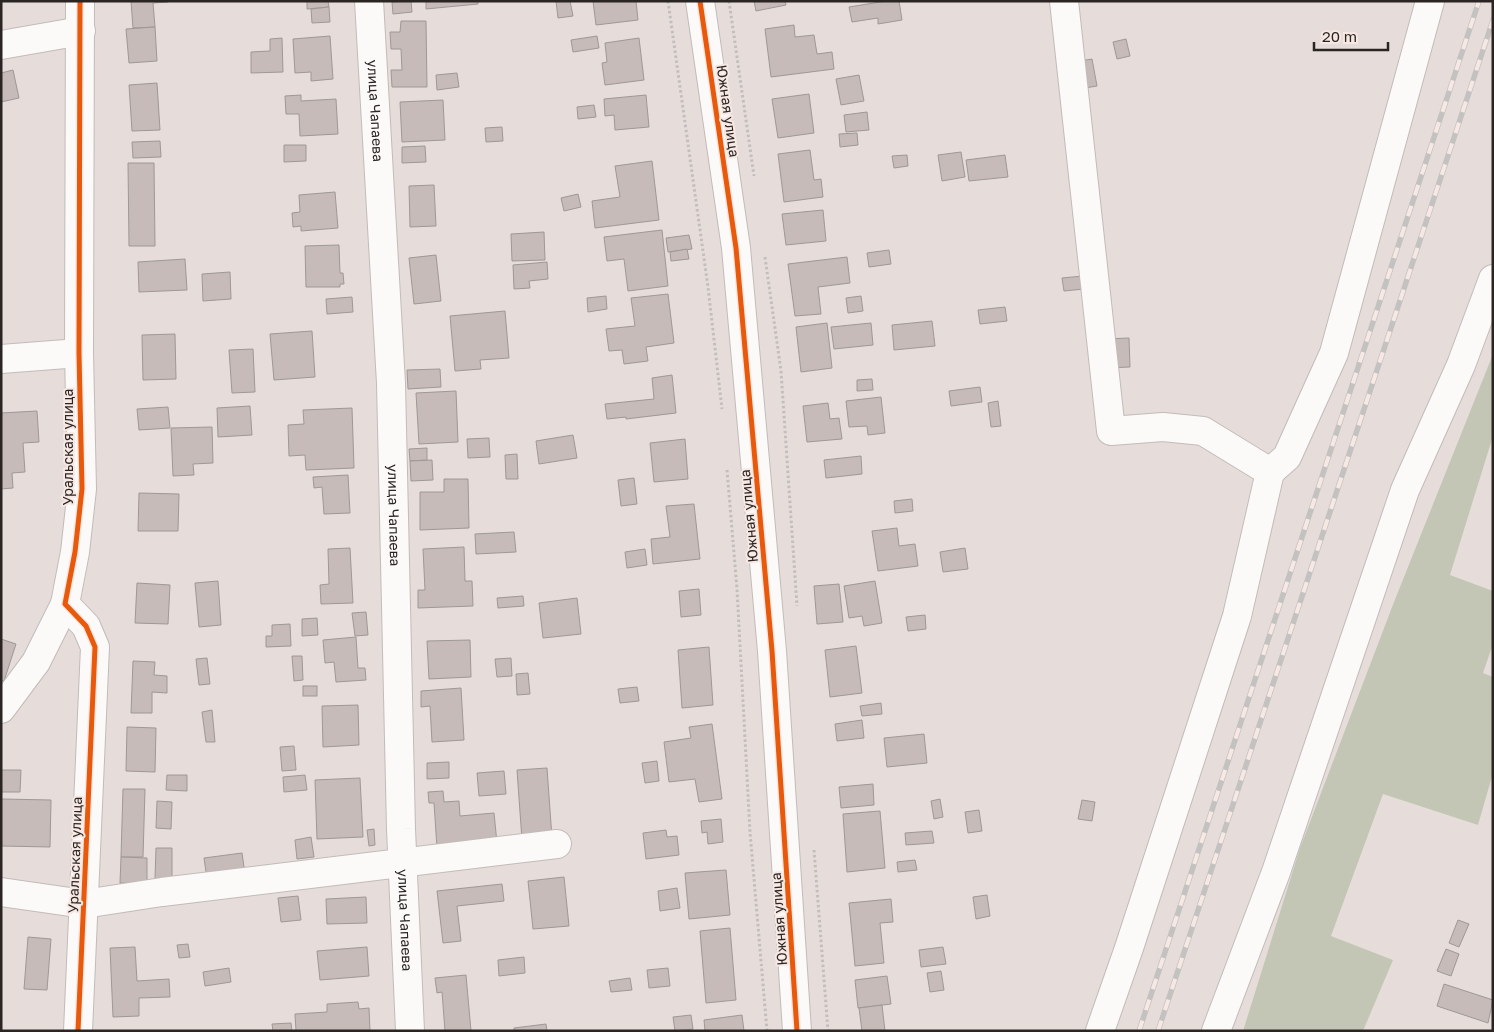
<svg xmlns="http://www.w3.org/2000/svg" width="1494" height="1032" viewBox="0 0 1494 1032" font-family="'Golos Text',sans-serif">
<rect width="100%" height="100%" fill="#e6ddda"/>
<path fill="#c4c6b5" d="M1493 354V436L1450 575 1493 591V644L1483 673 1493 677V773L1478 825 1383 794 1331 936 1393 960 1363 1031H1243L1300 848 1394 602Z"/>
<g fill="#c6bbb8" stroke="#9e9896">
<path d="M131 1H168V2L153 3 155 27 133 28Z"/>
<path d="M307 1H328L329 7 307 9Z"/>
<path d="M411 1 412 12 393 14 392 2Z"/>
<path d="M426 1H478V4L426 9Z"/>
<path d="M556 1H570L573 16 558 18Z"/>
<path d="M593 1H636L638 20 596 25Z"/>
<path d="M754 1H785L786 5 756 11Z"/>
<path d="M886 1H899L902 20 878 24V18L852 22 849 7Z"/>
<path d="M329 7 330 22 312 23 311 9Z"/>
<path d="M401 21H426L427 87H392L391 70H402L401 49H391L390 32H400Z"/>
<path d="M794 25 795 37 814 35 817 54 832 52 834 69 771 77 765 29Z"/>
<path d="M155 27 157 61 129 63 126 29Z"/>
<path d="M330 36 333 79 311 81V72L295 73 293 39Z"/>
<path d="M597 36 599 48 573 52 571 40Z"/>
<path d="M282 38 283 72 251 73V52L270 51V39Z"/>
<path d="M639 38 644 80 605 85 602 63 607 62 605 43Z"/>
<path d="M1126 39 1130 56 1117 59 1113 42Z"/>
<path d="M1092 59 1097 86 1079 89 1074 62Z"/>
<path d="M13 70 19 98 1 102V73Z"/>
<path d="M457 73 459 87 437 90 436 75Z"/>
<path d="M859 75 864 101 841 105 836 79Z"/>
<path d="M157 83 160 130 132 131 129 85Z"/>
<path d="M809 94 814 133 778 138 772 99Z"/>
<path d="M301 95V101L336 99 338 134 300 136 299 114H286L285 96Z"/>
<path d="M646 95 649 127 615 130 614 115 605 116 604 99Z"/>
<path d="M443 100 445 140 402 142 400 102Z"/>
<path d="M594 105 596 117 578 119 577 107Z"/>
<path d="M867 112 869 130 846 132 844 115Z"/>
<path d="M502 127 503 141 486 142 485 128Z"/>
<path d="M857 133 858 145 840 147 839 134Z"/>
<path d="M160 141 161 157 133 158 132 142Z"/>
<path d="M284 145H306V161L284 162Z"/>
<path d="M425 146 426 162 402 163V147Z"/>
<path d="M810 150 814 180 821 179 823 197 784 202 778 154Z"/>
<path d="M961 152 965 177 942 181 938 155Z"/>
<path d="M907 155 908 166 894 168 892 156Z"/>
<path d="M1005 155 1008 177 969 181 966 160Z"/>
<path d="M652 161 659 220 595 228 592 201 620 197 615 166Z"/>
<path d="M128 163H154L155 246H129Z"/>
<path d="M434 185 436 226 410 227 409 186Z"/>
<path d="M335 192 338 228 301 231V226L293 227 292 213 300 212 299 195Z"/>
<path d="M578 194 581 207 564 211 561 198Z"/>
<path d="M823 210 826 241 786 245 782 214Z"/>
<path d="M662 230 668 286 628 291 624 259 607 261 604 237Z"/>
<path d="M544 232 545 260 512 261 511 234Z"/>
<path d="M689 235 692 249 668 252 666 238Z"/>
<path d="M339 245 340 273H343L344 284H340V287H306L305 246Z"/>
<path d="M687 249 689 259 671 261 670 252Z"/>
<path d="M889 250 891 264 869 267 867 253Z"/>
<path d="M436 255 441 301 414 304 409 258Z"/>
<path d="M847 257 850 283 818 287 821 314 795 316 788 264Z"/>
<path d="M185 259 187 290 139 292 138 262Z"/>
<path d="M547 262 548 279 529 281 530 288 514 289 513 265Z"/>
<path d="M230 272 231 299 203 301 202 274Z"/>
<path d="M1083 276 1084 289 1064 291 1062 278Z"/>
<path d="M668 294 674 343 646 347 648 361 624 364 622 350 609 351 606 329 635 326 631 298Z"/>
<path d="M606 296 607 309 588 312 587 298Z"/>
<path d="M861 296 863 311 848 313 846 298Z"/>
<path d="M352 297 353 312 327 314 326 299Z"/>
<path d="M1005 307 1007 321 980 324 978 310Z"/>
<path d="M505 311 509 358 480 360 481 369 455 371 450 316Z"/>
<path d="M932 321 935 346 894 350 892 325Z"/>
<path d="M827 323 832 368 801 372 796 327Z"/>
<path d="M871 323 873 345 834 349 831 327Z"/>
<path d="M312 331 315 377 274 380 270 334Z"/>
<path d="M175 334 176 379 143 380 142 335Z"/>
<path d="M1129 338 1130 367 1105 368 1104 339Z"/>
<path d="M253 349 255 392 232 393 229 350Z"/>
<path d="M440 369 441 387 408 389 407 370Z"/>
<path d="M672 375 676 413 626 419V417L607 419 605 404 654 399 652 378Z"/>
<path d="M872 379 873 390 857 391V380Z"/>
<path d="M980 387 982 402 951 406 949 391Z"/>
<path d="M456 391 458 442 419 444 416 393Z"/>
<path d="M881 397 885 433 868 435 867 426 849 427 846 401Z"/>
<path d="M998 401 1001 426 991 427 988 403Z"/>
<path d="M828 403 830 419 839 418 842 439 807 442 803 406Z"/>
<path d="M250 406 252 435 218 437 217 408Z"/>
<path d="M168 407 170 428 139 430 137 409Z"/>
<path d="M352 408 354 468 306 470 305 455 289 456 288 425 304 424 303 410Z"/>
<path d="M37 411 39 442 23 443 25 472 12 473 13 488 1 489V413Z"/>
<path d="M212 427 213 463 193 464 194 475 173 476 171 428Z"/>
<path d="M573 435 577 458 539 464 536 441Z"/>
<path d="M489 438 490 457 468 458 467 439Z"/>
<path d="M685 439 688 479 654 482 650 443Z"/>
<path d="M427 448V460L410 461 409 449Z"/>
<path d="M517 454 518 479H506L505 455Z"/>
<path d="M861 456 862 474 826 478 824 460Z"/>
<path d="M432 460 433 480 411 481 410 461Z"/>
<path d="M348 475 350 513 324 514 322 487 314 488 313 477Z"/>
<path d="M634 478 637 504 621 506 618 480Z"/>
<path d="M444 479H468L469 528 420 530V492H444Z"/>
<path d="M139 493 179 494 178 531H138Z"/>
<path d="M912 499 913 511 895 513 894 501Z"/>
<path d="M694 504 700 559 653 564 651 539 670 537 666 506Z"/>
<path d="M897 528 899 546 915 544 918 566 878 571 872 531Z"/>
<path d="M514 532 516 552 476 554 475 534Z"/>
<path d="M464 547 465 581H472L473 606 418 608V590H425L423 549Z"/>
<path d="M350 548 353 603 321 604 320 585 329 584 328 549Z"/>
<path d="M965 548 968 569 943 572 940 552Z"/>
<path d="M645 549 647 565 627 568 625 552Z"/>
<path d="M218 581 221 625 199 627 195 583Z"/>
<path d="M875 581 882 623 864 626 862 616 849 618 844 586Z"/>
<path d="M137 583 170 585 168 624 135 623Z"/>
<path d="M839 584 843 622 817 624 814 586Z"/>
<path d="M699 589 701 615 681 617 679 591Z"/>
<path d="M523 596 524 606 498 608 497 598Z"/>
<path d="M577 598 581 634 543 638 539 603Z"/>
<path d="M366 612 368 635 355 636 352 613Z"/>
<path d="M925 615 926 629 908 631 906 617Z"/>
<path d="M317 618 318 635 302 636V619Z"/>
<path d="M290 624 291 646 266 647V636H272V625Z"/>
<path d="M356 637 358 668H365L366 680 336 682 334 662 325 663 323 640Z"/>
<path d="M1 639 16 644 4 681 1 680Z"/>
<path d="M470 640 471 677 429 679 427 641Z"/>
<path d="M856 646 862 693 830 697 825 650Z"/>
<path d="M709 647 713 705 682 708 678 650Z"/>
<path d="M292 656H302L303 680 294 681Z"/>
<path d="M207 658 210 684 199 685 196 659Z"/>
<path d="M511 658 512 676 497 677 495 659Z"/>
<path d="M133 661 155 662 154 675 167 676V693L152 692V713H131Z"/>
<path d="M528 673 530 694 517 695 516 674Z"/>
<rect x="303" y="686" width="14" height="10"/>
<path d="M637 687 639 701 620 703 618 689Z"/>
<path d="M461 688 464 740 432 742 430 706 421 707V691Z"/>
<path d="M881 703 882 714 862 716 860 706Z"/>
<path d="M358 705 359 745 323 747 322 706Z"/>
<path d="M212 710 215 742H206L202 712Z"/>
<path d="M862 720 864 738 837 741 835 724Z"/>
<path d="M712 724 722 799 699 802 695 779 669 782 664 742 691 738 689 727Z"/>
<path d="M127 727 156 728 155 772 126 771Z"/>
<path d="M924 734 927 763 887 767 884 738Z"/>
<path d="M294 746 296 770 282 771 280 747Z"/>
<path d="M657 761 659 781 645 783 642 763Z"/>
<path d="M449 762V778L427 779V763Z"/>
<path d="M547 768 552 838 522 840 517 770Z"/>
<path d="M1 770H21L20 792H1Z"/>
<path d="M504 771 506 794 479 796 477 773Z"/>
<path d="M167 775H187V791L166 790Z"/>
<path d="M305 775 307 790 284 792 283 777Z"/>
<path d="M360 778 363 837 317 839 315 780Z"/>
<path d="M873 784 874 805 841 808 839 787Z"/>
<path d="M123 789H145L143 857H121Z"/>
<path d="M443 791 444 802 459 801 460 816 494 813 497 843 437 848 434 803H429L428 792Z"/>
<path d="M1 799 51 800 50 847 1 846Z"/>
<path d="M940 799 943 817 934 819 931 801Z"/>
<path d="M1082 800 1095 802 1092 821 1078 819Z"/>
<path d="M157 801 172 802 171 829 156 828Z"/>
<path d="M979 810 982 831 968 833 965 812Z"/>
<path d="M880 811 885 868 847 872 843 814Z"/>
<path d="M721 819 723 842 708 844 707 832 702 833 701 821Z"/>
<path d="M374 829 375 845 369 846 367 830Z"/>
<path d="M666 830 667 837 677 836 679 855 646 859 643 833Z"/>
<path d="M932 831 934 843 906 845 905 833Z"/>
<path d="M311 837 314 857 297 859 295 840Z"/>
<path d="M156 848H172V880L155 879Z"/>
<path d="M242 853 245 874 207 879 204 858Z"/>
<path d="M121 857 147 858V884L120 883Z"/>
<path d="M915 860 917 870 898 872 897 862Z"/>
<path d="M726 870 730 915 689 919 685 873Z"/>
<path d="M564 877 569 926 533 929 528 881Z"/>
<path d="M502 884 504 901 457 906 461 941 443 943 437 891Z"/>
<path d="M677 888 680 908 660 911 658 891Z"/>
<path d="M987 895 990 916 976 919 973 897Z"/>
<path d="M298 896 301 920 281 922 278 898Z"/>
<path d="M366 897 367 923 327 924 326 899Z"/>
<path d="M891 899 893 922 880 923 884 963 855 966 849 903Z"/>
<path d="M1458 920 1469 924 1459 947 1449 943Z"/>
<path d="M730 928 736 1000 706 1003 700 931Z"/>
<path d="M28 937 51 939 47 990 24 989Z"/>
<path d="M188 944 190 957 179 958 177 945Z"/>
<path d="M135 947 137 981 169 979 170 997 139 998V1016L113 1017 110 948Z"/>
<path d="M367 947 369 976 320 980 317 951Z"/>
<path d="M943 947 946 964 921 967 919 950Z"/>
<path d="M1446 949 1459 954 1451 976 1437 971Z"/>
<path d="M524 957 525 973 499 976 498 960Z"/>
<path d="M229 968 231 982 205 986 203 972Z"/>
<path d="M668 968 670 986 649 988 647 970Z"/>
<path d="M941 971 944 990 930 992 927 973Z"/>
<path d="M466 975 471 1031H445L442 992 437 993 435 978Z"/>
<path d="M887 976 891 1004 858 1008 855 980Z"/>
<path d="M630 978 632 990 611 992 609 981Z"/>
<path d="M1444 984 1493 1000 1488 1023 1437 1006Z"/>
<path d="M358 1002 359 1009 369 1008 370 1031H296L295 1014 327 1012V1004Z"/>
<path d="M882 1005 885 1031H862L859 1008Z"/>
<path d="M691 1015 693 1029 675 1031 673 1017Z"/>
<path d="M742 1015 744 1031H705L704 1020Z"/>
<path d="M291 1023 292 1031H273L272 1024Z"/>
<path d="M546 1024 547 1031H514V1028Z"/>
</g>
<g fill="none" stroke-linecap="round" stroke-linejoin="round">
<defs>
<g id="minor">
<path id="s1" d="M369 1 391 383 401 829 410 1031"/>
<path d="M700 1 736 248 772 651 797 1031"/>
<path d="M1064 1 1111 431 1163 427 1203 431 1270 472 1237 616 1129 948 1100 1031"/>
<path d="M1 45 81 31"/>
<path d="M1 359 79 353"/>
<path d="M1270 472 1287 457 1334 353 1430 1"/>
<path d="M1 709 36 662 65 604"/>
<path d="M1 892 84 904 162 892 557 844"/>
<path d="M78 1031 95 647 86 626 65 604 75 552 82 489 79 353 80 1"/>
<path d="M1216 1031 1276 872 1405 490 1461 365 1493 279"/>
</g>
</defs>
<use href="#minor" stroke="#c2bbb9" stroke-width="30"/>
<g stroke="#c1bebd" stroke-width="3" stroke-dasharray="2.5 2.5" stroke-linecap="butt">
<path d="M668 1 708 287 722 409"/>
<path d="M729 1 754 176"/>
<path d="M765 257 781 371 797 606"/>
<path d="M727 470 737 589 750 832 767 1031"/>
<path d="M814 850 828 1031"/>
</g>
<use href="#minor" stroke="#fbfaf9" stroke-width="28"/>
<defs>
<g id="rail">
<path d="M1139 1031 1479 1"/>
<path d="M1158 1031 1493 20"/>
</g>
</defs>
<use href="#rail" stroke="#c4c2c1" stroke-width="5.5"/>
<use href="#rail" stroke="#f7e8e3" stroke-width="4" stroke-dasharray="11" stroke-linecap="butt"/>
<defs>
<g id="cycleway">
<path d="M700 1 736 248 772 651 797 1031"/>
<path d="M78 1031 95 647 86 626 65 604 75 552 82 489 79 353 80 1"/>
</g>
</defs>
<use href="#cycleway" stroke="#f7e8e3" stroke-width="8"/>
<use href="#cycleway" stroke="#e8590c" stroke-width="5"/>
</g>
<g text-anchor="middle" stroke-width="4" stroke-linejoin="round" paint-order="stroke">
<g font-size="14" fill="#2a2523" stroke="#f7e8e3">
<text dy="5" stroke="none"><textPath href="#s1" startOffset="110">улица Чапаева</textPath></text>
<text transform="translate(728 111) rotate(82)" y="5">Южная улица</text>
<text transform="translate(68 447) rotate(-90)" y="5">Уральская улица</text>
<text dy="5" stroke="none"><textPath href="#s1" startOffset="515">улица Чапаева</textPath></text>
<text transform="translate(749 516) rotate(-95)" y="5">Южная улица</text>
<text transform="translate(75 855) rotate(-88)" y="5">Уральская улица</text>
<text transform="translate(779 919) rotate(-94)" y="5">Южная улица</text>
<text dy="5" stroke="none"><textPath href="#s1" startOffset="920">улица Чапаева</textPath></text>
</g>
</g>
<rect width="1494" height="1032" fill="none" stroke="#2a2523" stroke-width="5"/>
<path d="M1314 42v8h74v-8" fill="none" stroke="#2a2523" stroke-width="2.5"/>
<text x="1322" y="42" font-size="15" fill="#2a2523" stroke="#f7e8e3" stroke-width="4" paint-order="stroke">20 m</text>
</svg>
